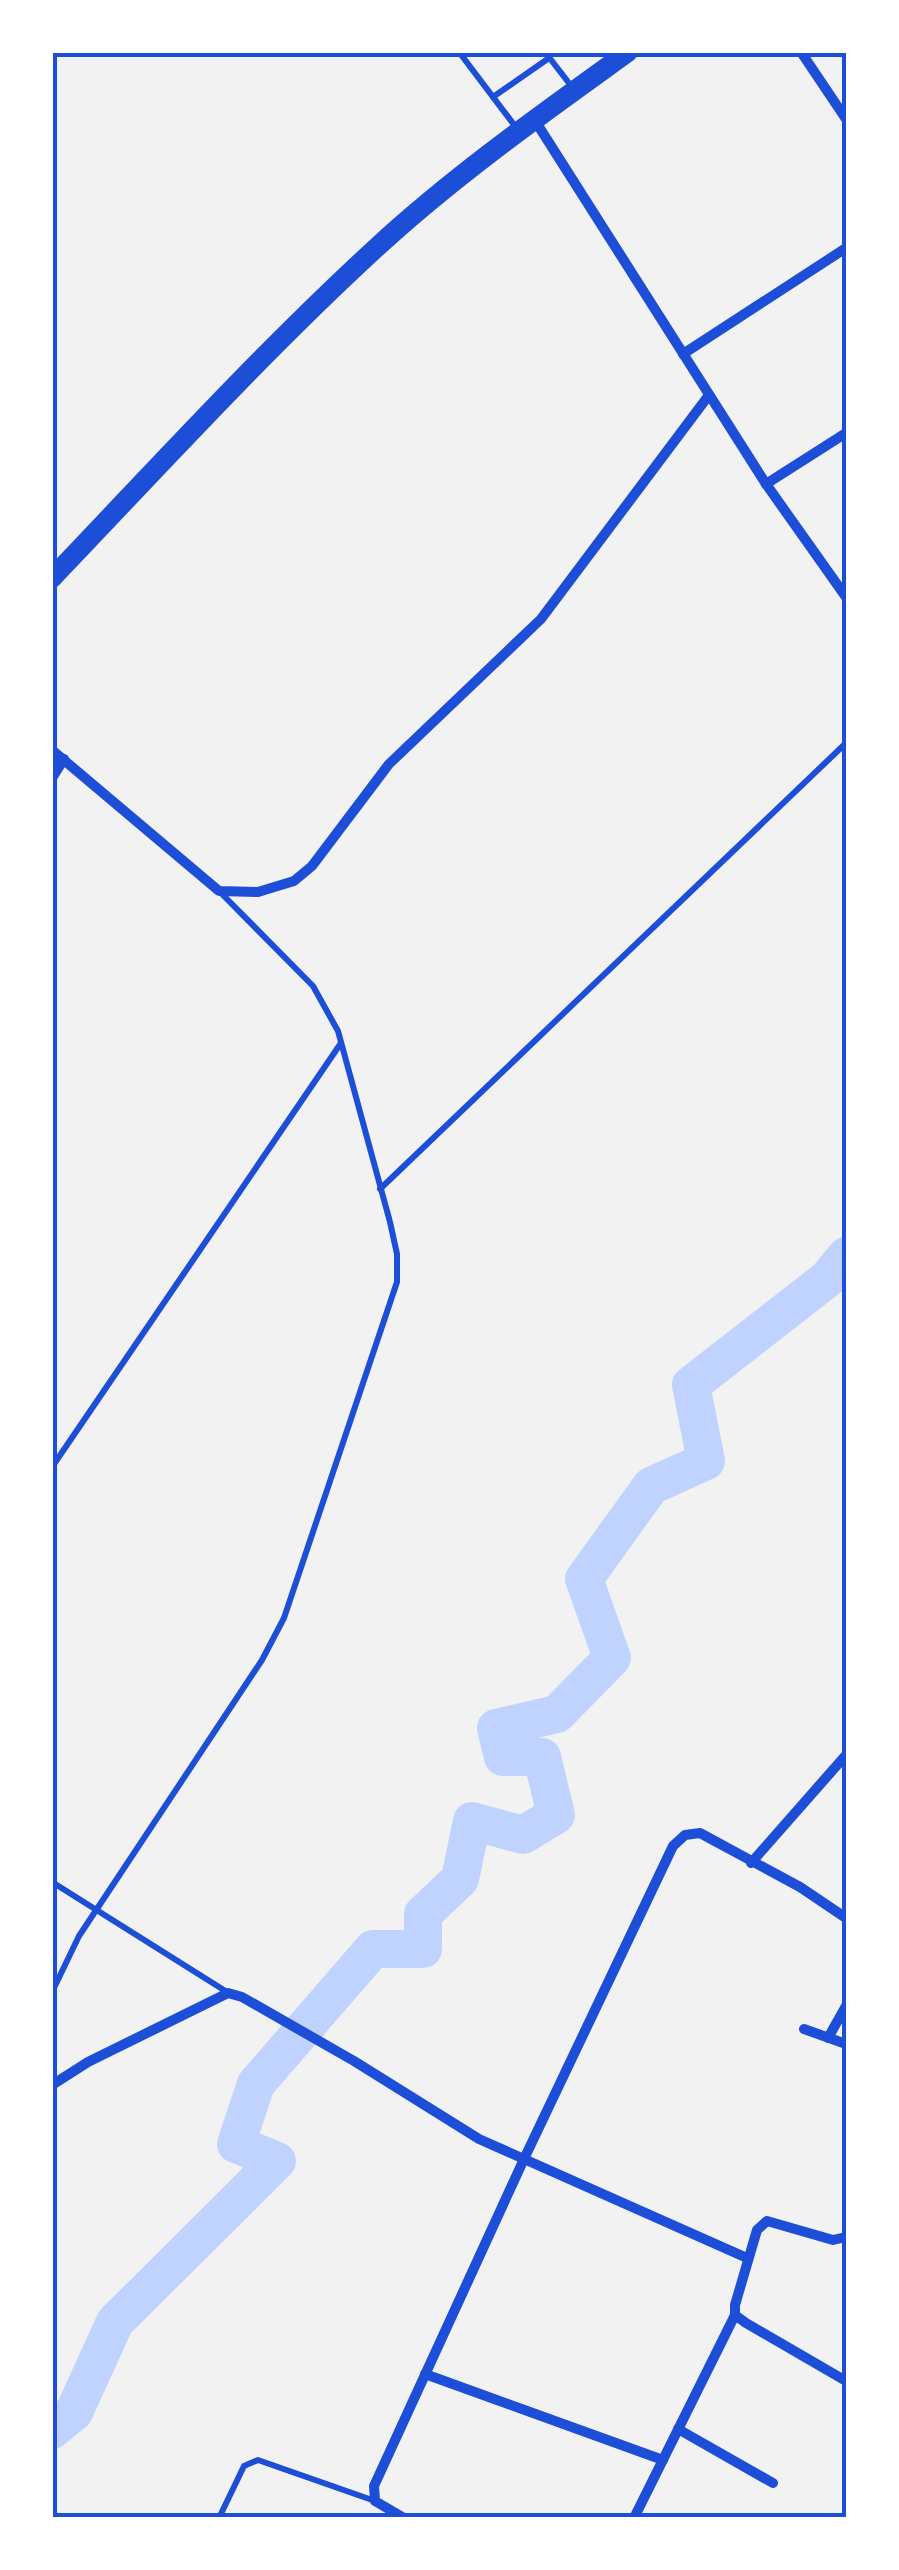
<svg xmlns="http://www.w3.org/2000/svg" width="899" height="2570" viewBox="0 0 899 2570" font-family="Literata,serif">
<rect width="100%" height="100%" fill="#f2f2f2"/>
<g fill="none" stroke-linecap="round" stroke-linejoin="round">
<path stroke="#bfd3fe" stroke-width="38" d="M52 2430 74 2412 115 2322 277 2161 236 2144 256 2084 373 1949H423V1914L460 1879 472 1821 523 1835 556 1815 542 1757H503L496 1728 557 1714 612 1658 584 1579 651 1486 706 1461 691 1385 827 1279 846 1256"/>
<g stroke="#1d4ed8" stroke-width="6">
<path d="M459 52 518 130"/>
<path d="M545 52 572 87"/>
<path d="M493 97 549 58"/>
<path d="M380 1189 846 743"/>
<path d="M52 1467 341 1043"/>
<path d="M52 1882 227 1992"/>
<path d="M52 1992 79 1936 262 1660 284 1618 397 1282V1254L390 1222 338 1031 313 986 220 892"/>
<path d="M219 2518 244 2466 258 2460 375 2501"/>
</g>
<g stroke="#1d4ed8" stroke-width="10">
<path d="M801 52 846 119"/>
<path d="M534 119 766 484 846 597"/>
<path d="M683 354 846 248"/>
<path d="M766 484 846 433"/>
<path d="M52 750 219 891 258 892 294 881 312 866 389 764 541 619 709 395"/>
<path d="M52 778 64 759"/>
<path d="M751 1863 846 1755"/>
<path d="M804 2029 846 2044"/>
<path d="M828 2038 846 2006"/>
<path d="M52 2085 88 2062 228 1993 242 1997 354 2061 479 2139 747 2258"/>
<path d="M846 2237 833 2240 767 2221 757 2230 735 2305V2315L746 2323 846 2381"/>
<path d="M425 2374 663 2460"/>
<path d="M678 2429 773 2483"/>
<path d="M404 2518 375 2501 374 2486 524 2159 673 1846 685 1835 700 1833 800 1887 846 1918"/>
<path d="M634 2518 735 2315"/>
</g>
<path stroke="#1d4ed8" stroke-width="20" d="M52 578C159 466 263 352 376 248 454 176 542 114 628 52"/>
</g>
<rect width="899" height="2570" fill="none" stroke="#ffffff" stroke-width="110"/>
<rect x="55" y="55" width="789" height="2460" fill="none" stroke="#1d4ed8" stroke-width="4"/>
</svg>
